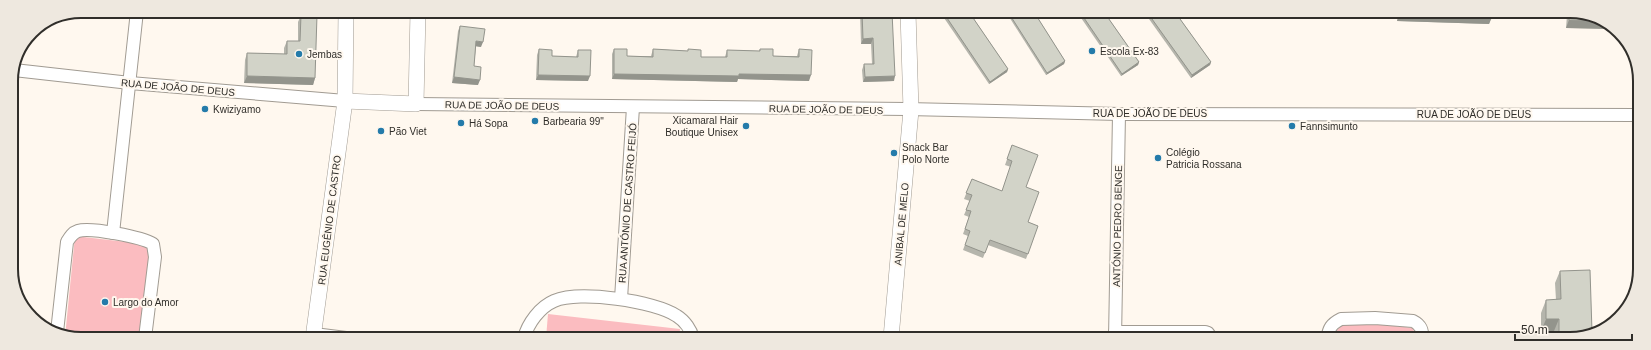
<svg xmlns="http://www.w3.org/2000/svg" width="1651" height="350" viewBox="0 0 1651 350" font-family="Arial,sans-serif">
<rect width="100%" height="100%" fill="#fff8ef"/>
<g fill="#fbbcc0">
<path d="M75 236 152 245 140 338 65 337Z"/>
<path d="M548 314 680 329 679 338H546Z"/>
<path d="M1351 321 1413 328 1416 339H1334C1335 329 1342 324 1351 321Z"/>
</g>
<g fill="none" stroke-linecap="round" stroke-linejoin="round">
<defs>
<g id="minor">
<path d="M14 70 130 83 345 101"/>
<path d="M416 104 907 109 1119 114 1639 115"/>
<path d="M113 233 137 11"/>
<path d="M621 299 633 107"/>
<path d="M57 332 67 242C70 237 72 233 78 231 90 227 142 237 153 244L155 257 145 338"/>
<path d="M1115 332H1205L1208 333 1212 339"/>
<path d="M314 334 346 338"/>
<path d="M524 338C528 323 540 307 554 301 579 290 655 301 677 316 685 321 691 330 693 338"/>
<path d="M1115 339 1119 114"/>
<path d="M1327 339C1329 328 1331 324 1341 319L1375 318 1413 321C1421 325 1423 330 1422 339"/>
</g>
<g id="tertiary">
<path d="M345 101 416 104 418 11"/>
<path d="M313 338 345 101 346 11"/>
<path d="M891 338 911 110 908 12"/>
</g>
</defs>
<use href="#minor" stroke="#a19b92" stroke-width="14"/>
<use href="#tertiary" stroke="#a19b92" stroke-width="16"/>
<use href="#minor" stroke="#fff" stroke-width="12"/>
<use href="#tertiary" stroke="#fff" stroke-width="15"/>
</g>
<g fill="#b5b5ac">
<path d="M859 12H892L894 81 863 82 862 70 864 64H872L871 44H861L860 12Z"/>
<path d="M940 12H969L1008 69 1007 72 989 84Z"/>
<path d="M1006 12H1034L1065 61 1064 64 1046 75Z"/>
<path d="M1077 12H1104L1139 62 1138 65 1121 76Z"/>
<path d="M1144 12H1175L1211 62 1210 65 1191 78Z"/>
<path d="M1398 12H1493L1489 24 1397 21Z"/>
<path d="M1530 12H1584L1613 28 1612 29 1566 28 1567 15Z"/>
<path d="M301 15 315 78 313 85 244 83 245 60 247 53 284 54V48L287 41H298V22Z"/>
<path d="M460 26 481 47 476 46 474 66 478 85 452 83 458 31Z"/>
<path d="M539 49 552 56 576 57 578 50 588 81 536 80 537 55Z"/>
<path d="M614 49 627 56H651L653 49 688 51V49L701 57H725L727 50 759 51 760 49 773 56H797L799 49 809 81 738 79 737 82 612 79V54Z"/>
<path d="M1012 145 1026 187 1028 222 1038 226 1026 259 988 245 983 258 963 250 968 236 963 234 969 217 964 215 970 201 964 199 972 179 1002 191 1011 167 1005 165Z"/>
<path d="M1560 271 1575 339H1554V331L1541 332V313L1546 300H1556L1555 283Z"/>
</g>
<g fill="#93948c">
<path d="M1401 12 1493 15 1489 24 1397 21Z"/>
<path d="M1530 12H1568L1567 15Z"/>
<path d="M1569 20 1601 21 1613 28 1612 29 1566 28Z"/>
<path d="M873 38 871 44H861L863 39Z"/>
<path d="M476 41 483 42 481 47 474 46Z"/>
<path d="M1065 61 1064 64 1046 75 1047 73Z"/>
<path d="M1139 62 1138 65 1121 76 1122 74Z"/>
<path d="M1211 62 1210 65 1191 78 1192 75Z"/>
<path d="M1008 69 1007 72 989 84 990 82Z"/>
<path d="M614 74H739L811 75 809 81 738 79 737 82 612 79Z"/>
<path d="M538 75 590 76 588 81 536 80Z"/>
<path d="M247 76 315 78 313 85 244 83Z"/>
<path d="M895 76 894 81 863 82 865 77Z"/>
<path d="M454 77 480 80 478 85 452 83Z"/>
<path d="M1546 319H1559L1554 331 1541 332Z"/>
</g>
<g fill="#d2d3c8" stroke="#93948c">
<path d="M862 12H892L895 76 865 77 864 64H874L873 38 863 39Z"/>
<path d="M943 12H969L1008 69 990 82Z"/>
<path d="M1008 12H1034L1065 61 1047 73Z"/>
<path d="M1080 12H1104L1139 62 1122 74Z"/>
<path d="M1147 12H1175L1211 62 1192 75Z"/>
<path d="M1401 12H1493V15Z"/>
<path d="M1569 12H1584L1601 21 1569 20Z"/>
<path d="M301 15H317L315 78 247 76V53L287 54V41H300Z"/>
<path d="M460 26 485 29 483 42 476 41 475 54 474 66 481 67 480 80 454 77Z"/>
<path d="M539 49 552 50V56L578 57V50H591L590 76 538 75Z"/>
<path d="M614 49H627V56L653 57V49L688 51V49L701 50V57H727V50L760 51V49H773V56L799 57V49L812 50 811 75 739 74V76L614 74Z"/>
<path d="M1012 145 1038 155 1026 187 1039 192 1028 222 1038 226 1028 254 990 240 985 253 965 245 970 231 965 229 971 211 966 210 972 195 966 193 972 179 1002 191 1012 161 1007 159Z"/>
<path d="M1590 270 1592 332 1575 339H1559V319H1546V300L1561 299 1560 271Z"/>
</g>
<g fill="#247baa" stroke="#fff8ef" stroke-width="1.5">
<circle cx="1092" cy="51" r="4"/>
<circle cx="299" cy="54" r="4"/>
<circle cx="205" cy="109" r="4"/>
<circle cx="535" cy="121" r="4"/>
<circle cx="461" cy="123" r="4"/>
<circle cx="746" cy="126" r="4"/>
<circle cx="1292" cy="126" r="4"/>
<circle cx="381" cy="131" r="4"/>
<circle cx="894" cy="153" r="4"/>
<circle cx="1158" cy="158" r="4"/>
<circle cx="105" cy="302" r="4"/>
</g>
<g text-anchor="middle" stroke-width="4" stroke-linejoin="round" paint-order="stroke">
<g font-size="10" fill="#302e2a" stroke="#fff8ef" text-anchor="start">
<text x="1100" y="55">Escola Ex-83</text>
<text x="307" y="58">Jembas</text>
<text x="213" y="113">Kwiziyamo</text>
<text x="738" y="124" text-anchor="end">Xicamaral Hair<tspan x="738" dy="12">Boutique Unisex</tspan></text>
<text x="543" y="125">Barbearia 99"</text>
<text x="469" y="127">Há Sopa</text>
<text x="1300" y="130">Fannsimunto</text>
<text x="389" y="135">Pão Viet</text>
<text x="902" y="151">Snack Bar<tspan x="902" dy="12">Polo Norte</tspan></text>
<text x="1166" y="156">Colégio<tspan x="1166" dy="12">Patricia Rossana</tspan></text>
<text x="113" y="306">Largo do Amor</text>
</g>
<g font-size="10" fill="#302e2a" stroke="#fff8ef">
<text transform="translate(178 87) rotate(5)" y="4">RUA DE JOÃO DE DEUS</text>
<text transform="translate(502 105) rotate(1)" y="4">RUA DE JOÃO DE DEUS</text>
<text transform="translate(826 109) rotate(1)" y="4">RUA DE JOÃO DE DEUS</text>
<text x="1150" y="117">RUA DE JOÃO DE DEUS</text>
<text x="1474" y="118">RUA DE JOÃO DE DEUS</text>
<text transform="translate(627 203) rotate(-86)" y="4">RUA ANTÓNIO DE CASTRO FEIJÓ</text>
<text transform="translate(329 220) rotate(-83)" y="4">RUA EUGÊNIO DE CASTRO</text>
<text transform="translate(901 224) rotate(-85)" y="4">ANIBAL DE MELO</text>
<text transform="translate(1117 226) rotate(-89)" y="4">ANTÓNIO PEDRO BENGE</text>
</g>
</g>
<path d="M0 0H1651V350H0ZM81 18H1570A63 63 0 0 1 1633 81V269A63 63 0 0 1 1570 332H81A63 63 0 0 1 18 269V81A63 63 0 0 1 81 18Z" fill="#eee8df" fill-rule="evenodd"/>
<path fill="none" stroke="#302e2a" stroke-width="2" d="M81 18H1570A63 63 0 0 1 1633 81V269A63 63 0 0 1 1570 332H81A63 63 0 0 1 18 269V81A63 63 0 0 1 81 18Z"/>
<path d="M1515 334v6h117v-6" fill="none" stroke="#302e2a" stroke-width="2"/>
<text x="1521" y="334" font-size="12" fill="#302e2a" stroke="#fff8ef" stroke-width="3" paint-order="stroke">50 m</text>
</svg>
